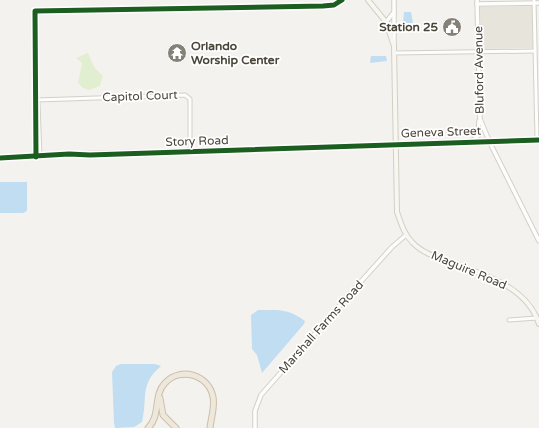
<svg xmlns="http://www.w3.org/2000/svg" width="539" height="428" viewBox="0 0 539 428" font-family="'Varela Round',sans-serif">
<rect width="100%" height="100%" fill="#f4f2ee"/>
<path fill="#e7e4dc" d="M532 6 533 48 481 49 480 7Z"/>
<path fill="#e1eecf" d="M88 53 94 67 103 76 100 86 89 90 83 88 78 83 82 63 76 58Z"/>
<g fill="#c0ddf1">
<path d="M404 12H411L413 23H403Z"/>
<path d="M371 56H386L387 61 370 63Z"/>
<path d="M0 182H27V211L23 213H0Z"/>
<path d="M258 310C278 310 288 308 305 321L304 324 262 373 257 355 252 349 251 315Z"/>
<path d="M121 364H155L161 366C139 385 148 397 142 422L134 427 115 428 114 423 112 372 116 366Z"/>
</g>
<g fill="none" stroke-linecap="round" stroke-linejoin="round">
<defs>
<g id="minor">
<path d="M534 0 537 140"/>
<path d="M395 53 535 51"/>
<path d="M37 100 185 95 190 99V151"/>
<path d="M38 103 40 157"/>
<path d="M488 141 538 140"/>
<path d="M36 157 35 11 323 6 334 5 342 0"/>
<path d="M509 320 537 318"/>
</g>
<g id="tertiary">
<path d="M394 0V45"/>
<path d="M477 0 480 119 490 143 539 241"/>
<path d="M477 4 539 3"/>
<path d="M386 22 394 12"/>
<path d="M473 140 478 136 479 121"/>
<path d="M0 158 69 154 231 150 488 141"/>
<path d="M255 428V411L261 395 356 287 392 247 406 235"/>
</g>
<path id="secondary" d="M368 0 386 22 394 46 397 212C401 223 404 234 412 242 421 252 435 257 447 261 481 274 527 285 539 324"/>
<g id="motorway">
<path d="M160 398 163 415 176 428"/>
<path d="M148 428C161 416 153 395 165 383 181 366 209 375 213 397 215 407 211 418 210 428"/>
</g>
</defs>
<use href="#minor" stroke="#d2d0cb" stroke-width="5"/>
<use href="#tertiary" stroke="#d2d0cb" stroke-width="5.5"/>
<use href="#secondary" stroke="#d3cfc5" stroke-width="6"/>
<use href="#motorway" stroke="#ccbfa9" stroke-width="7"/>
<use href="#minor" stroke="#fdfdfc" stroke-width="3"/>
<use href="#tertiary" stroke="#fdfdfc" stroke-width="3.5"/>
<use href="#secondary" stroke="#f7f6f1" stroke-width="4"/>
<use href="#motorway" stroke="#ede8db" stroke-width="5"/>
<defs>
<g id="cycleway">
<path d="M36 157 35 11 323 6 334 5 342 0"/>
<path d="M0 158 69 154 90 155 539 140"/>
</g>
</defs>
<use href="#cycleway" stroke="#fff" stroke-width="8"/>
<use href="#cycleway" stroke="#1b5e20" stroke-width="5"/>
</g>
<defs>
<symbol id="civic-disc" viewBox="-11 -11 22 22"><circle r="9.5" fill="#868178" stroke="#fff"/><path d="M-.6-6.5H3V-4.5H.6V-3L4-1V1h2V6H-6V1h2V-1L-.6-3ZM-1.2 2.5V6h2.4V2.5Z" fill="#fff"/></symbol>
<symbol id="temple-disc" viewBox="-11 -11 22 22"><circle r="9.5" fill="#868178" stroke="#fff"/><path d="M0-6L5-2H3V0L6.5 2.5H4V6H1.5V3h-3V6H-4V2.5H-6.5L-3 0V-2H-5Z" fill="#fff"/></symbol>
</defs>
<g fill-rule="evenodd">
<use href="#civic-disc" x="441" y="16" width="22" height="22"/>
<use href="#temple-disc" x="166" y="42" width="22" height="22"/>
</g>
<g text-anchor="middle" stroke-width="3.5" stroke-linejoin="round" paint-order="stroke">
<g font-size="12" font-weight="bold" fill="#4b4439" stroke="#fff" text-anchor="end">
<text x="438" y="31">Station 25</text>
<text x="191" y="50" text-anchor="start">Orlando<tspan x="191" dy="14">Worship Center</tspan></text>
</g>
<g font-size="12" fill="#4b4439" stroke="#fff">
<text transform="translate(479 70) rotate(-91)" y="4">Bluford Avenue</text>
<text transform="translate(140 96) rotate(-2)" y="4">Capitol Court</text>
<text transform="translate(441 132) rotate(-2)" y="4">Geneva Street</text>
<text transform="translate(197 141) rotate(-2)" y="4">Story Road</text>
<text transform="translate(469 270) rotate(23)" y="4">Maguire Road</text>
<text transform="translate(321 327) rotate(-48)" y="4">Marshall Farms Road</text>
</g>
</g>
</svg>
